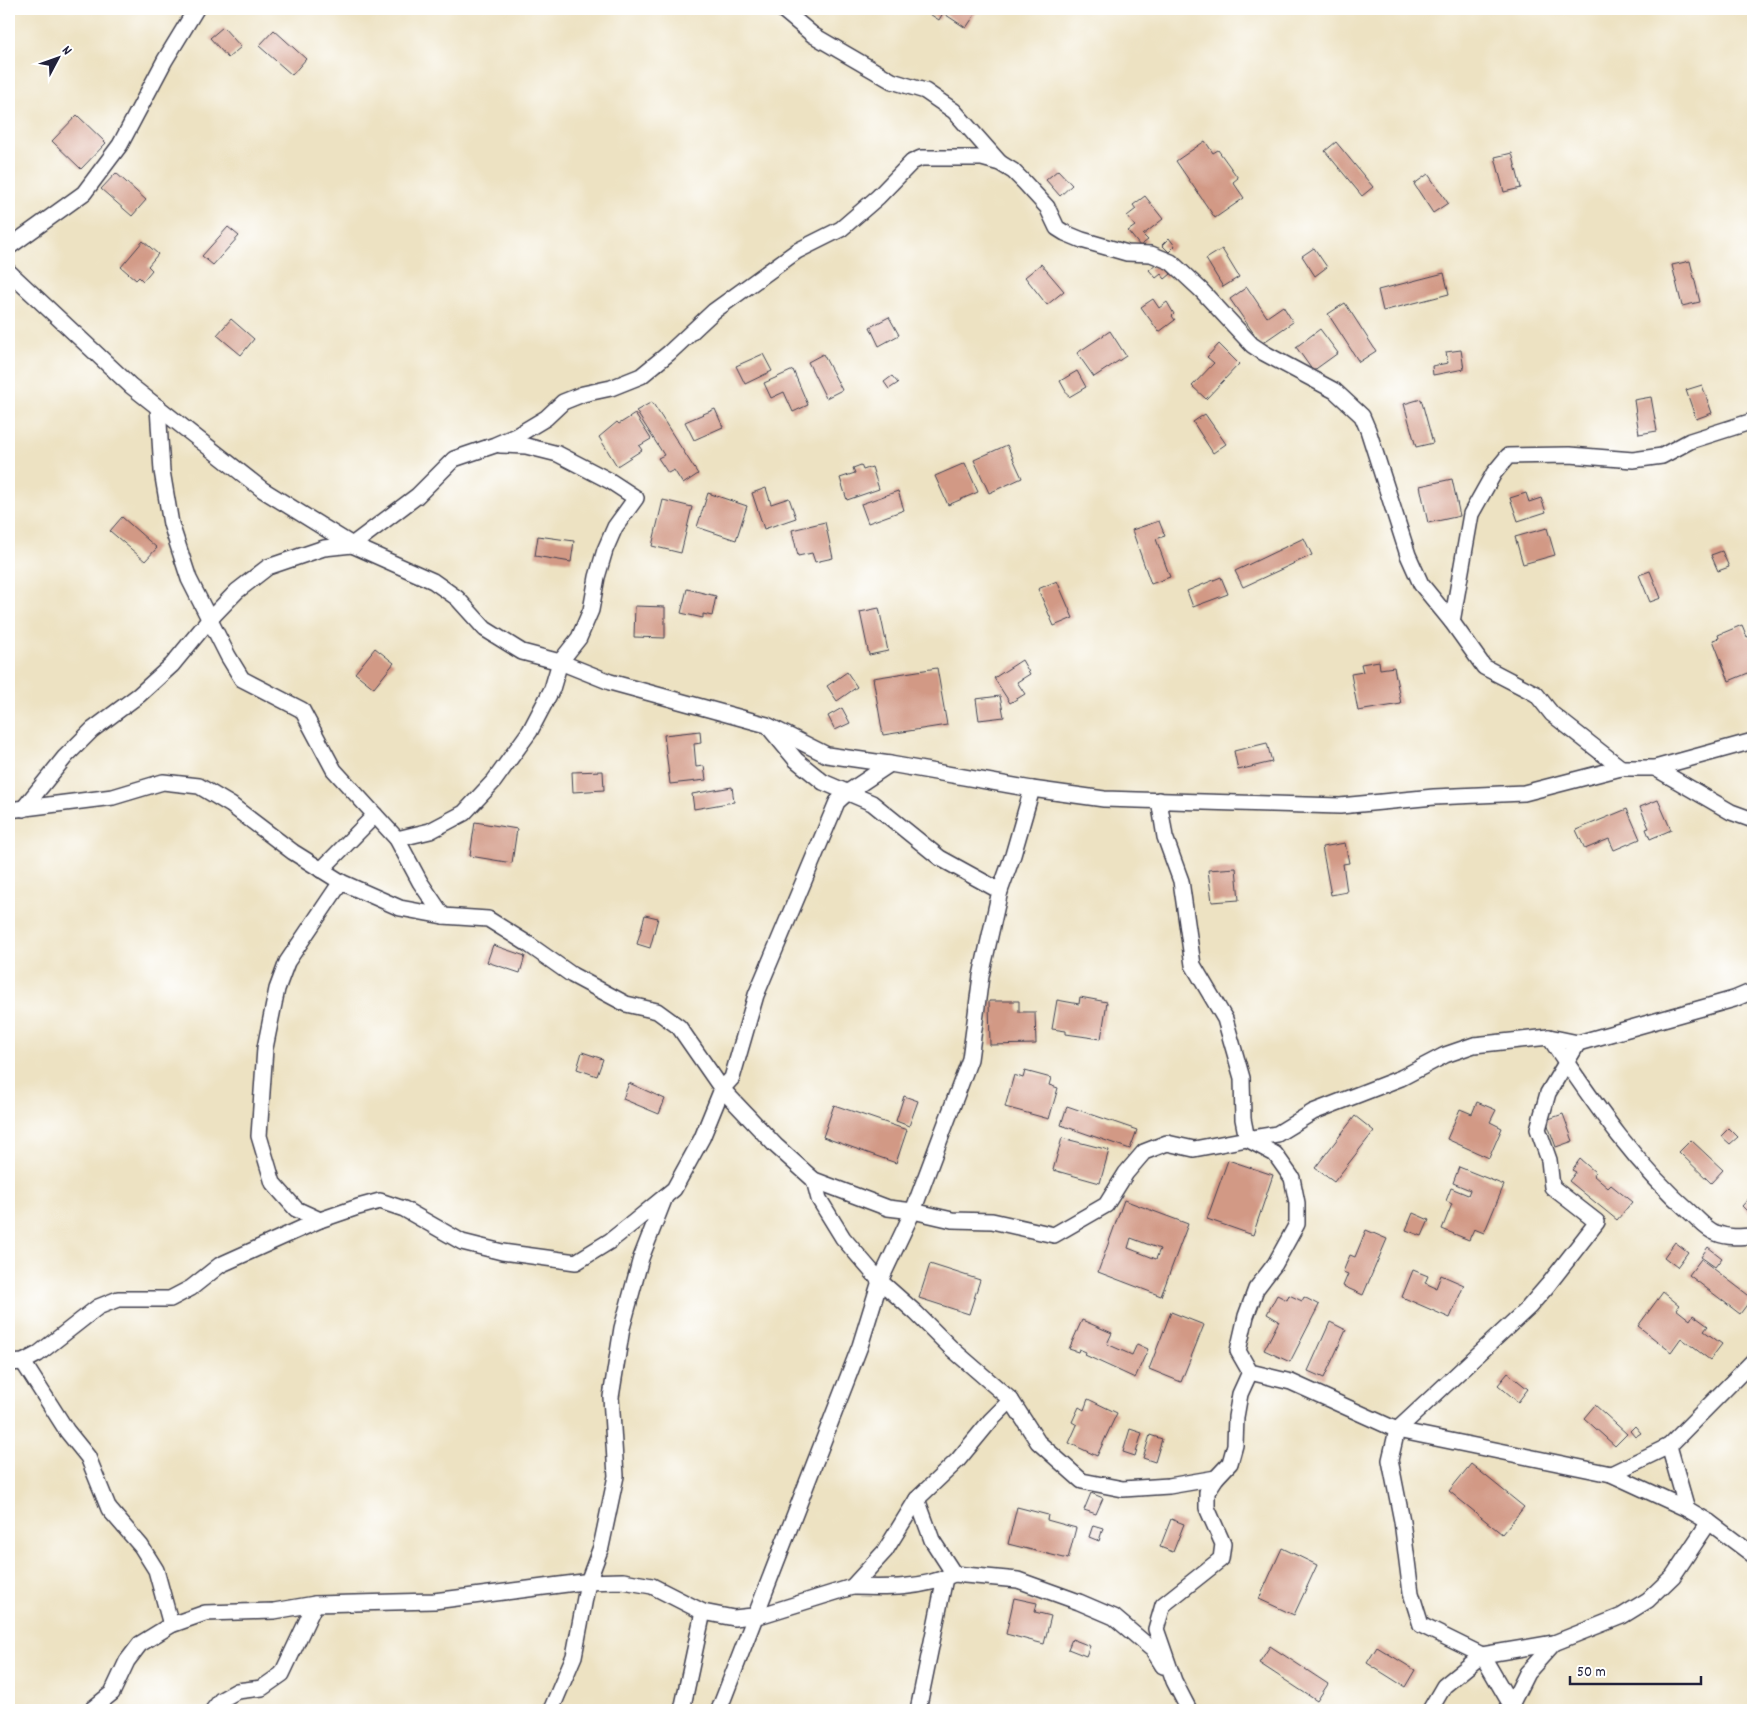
<svg xmlns="http://www.w3.org/2000/svg" width="1762" height="1719" viewBox="0 0 1762 1719" font-family="Dekko,sans-serif">
<rect width="100%" height="100%" fill="#fff"/>
<filter id="ink" filterUnits="userSpaceOnUse"><feTurbulence type="fractalNoise" baseFrequency=".02" numOctaves="2"/><feDisplacementMap in="SourceGraphic" scale="10" xChannelSelector="R" yChannelSelector="G"/><feConvolveMatrix kernelMatrix="1 2 1 2 8 2 1 2 1" color-interpolation-filters="sRGB"/></filter>
<filter id="wash" filterUnits="userSpaceOnUse"><feTurbulence type="fractalNoise" baseFrequency=".0096" numOctaves="4" result="noise"/><feDisplacementMap in="SourceGraphic" scale="20" xChannelSelector="R" yChannelSelector="G"/><feGaussianBlur stdDeviation="1.12" result="paint"/><feColorMatrix in="noise" values="0 0 0 0 0 0 0 0 0 0 0 0 0 0 0 0 0 1.4 0 .05"/><feComposite in="paint" operator="in"/></filter>
<g filter="url(#wash)">
<rect width="100%" height="100%" fill="#ede2c2"/>
<g id="blocks">
<g fill="#d29985" fill-rule="evenodd">
<path d="M922 9H976L978 10 966 28 943 13 939 20Z"/>
<path d="M223 27 241 47 228 58 210 38Z"/>
<path d="M274 30 306 59 292 75 259 46Z"/>
<path d="M77 115 106 143 81 169 52 141Z"/>
<path d="M1205 141 1213 153 1218 150 1238 178 1233 182 1244 198 1215 218 1176 161Z"/>
<path d="M1336 142 1373 187 1362 196 1325 151Z"/>
<path d="M1512 153 1521 188 1504 192 1495 157Z"/>
<path d="M1058 170 1072 185 1060 196 1046 180Z"/>
<path d="M116 173 146 200 132 216 101 189Z"/>
<path d="M1428 174 1448 203 1433 213 1414 184Z"/>
<path d="M1145 196 1163 219 1143 235 1148 240 1140 246 1128 231 1135 226 1127 216 1136 209 1133 205Z"/>
<path d="M228 227 239 236 213 265 202 256Z"/>
<path d="M1169 238 1175 246 1169 252 1162 245Z"/>
<path d="M143 241 158 254 148 266 152 270 143 281 139 277 136 280 121 267Z"/>
<path d="M1314 248 1327 267 1315 276 1302 256Z"/>
<path d="M1222 249 1239 277 1223 287 1206 259Z"/>
<path d="M1159 261 1171 274 1165 279 1161 274 1156 278 1149 270Z"/>
<path d="M1690 261 1700 302 1682 306 1672 265Z"/>
<path d="M1041 264 1064 291 1047 305 1025 277Z"/>
<path d="M1444 273 1449 294 1383 311 1378 290Z"/>
<path d="M1247 287 1267 317 1283 306 1293 322 1261 344 1230 299Z"/>
<path d="M1153 299 1159 308 1167 302 1174 314 1172 316 1175 320 1159 332 1141 307Z"/>
<path d="M1345 303 1376 351 1359 362 1328 314Z"/>
<path d="M889 317 899 335 879 346 870 327Z"/>
<path d="M231 319 254 339 241 355 217 335Z"/>
<path d="M1320 329 1338 353 1313 371 1296 347Z"/>
<path d="M1110 331 1126 356 1094 377 1077 353Z"/>
<path d="M1219 344 1239 364 1206 399 1192 386 1214 363 1207 357Z"/>
<path d="M1461 350 1464 369 1433 375 1432 366 1448 363 1446 352Z"/>
<path d="M763 354 772 371 745 384 736 366Z"/>
<path d="M823 354 842 390 826 398 808 362Z"/>
<path d="M793 370 808 405 793 412 784 392 771 398 764 383Z"/>
<path d="M1077 371 1086 387 1069 397 1060 381Z"/>
<path d="M892 376 898 383 889 389 884 382Z"/>
<path d="M1702 385 1712 413 1696 419 1686 390Z"/>
<path d="M1651 397 1657 431 1639 434 1634 400Z"/>
<path d="M1421 399 1433 443 1416 447 1404 404Z"/>
<path d="M652 402 698 474 683 484 674 470 668 473 658 458 664 455 636 411Z"/>
<path d="M715 409 723 427 694 440 685 422Z"/>
<path d="M635 414 651 439 639 446 642 450 617 466 599 437 617 422 619 424Z"/>
<path d="M1205 414 1226 444 1213 453 1193 422Z"/>
<path d="M1007 445 1022 478 989 493 974 460Z"/>
<path d="M965 463 978 492 948 505 935 476Z"/>
<path d="M861 465 863 470 872 467 879 489 847 500 840 478 855 473 853 468Z"/>
<path d="M1452 479 1460 516 1428 523 1420 486Z"/>
<path d="M766 488 771 504 789 498 796 518 764 529 752 493Z"/>
<path d="M898 491 904 510 868 523 861 504Z"/>
<path d="M708 493 747 506 736 540 697 527Z"/>
<path d="M1526 493 1529 502 1541 498 1546 512 1518 521 1510 498Z"/>
<path d="M663 500 692 507 681 553 652 546Z"/>
<path d="M122 517 157 548 145 561 110 531Z"/>
<path d="M1159 521 1165 536 1156 539 1170 577 1151 584 1132 530Z"/>
<path d="M825 522 833 558 815 562 812 553 798 556 792 530Z"/>
<path d="M1547 528 1555 555 1523 564 1515 537Z"/>
<path d="M538 536 574 541 571 562 535 556Z"/>
<path d="M1304 538 1312 555 1243 587 1235 571Z"/>
<path d="M1722 551 1729 567 1718 571 1711 555Z"/>
<path d="M1650 571 1661 598 1650 602 1639 575Z"/>
<path d="M1221 577 1228 594 1193 607 1187 591Z"/>
<path d="M1057 581 1073 618 1054 626 1038 589Z"/>
<path d="M687 589 716 596 712 616 703 614V618L681 613Z"/>
<path d="M635 606 665 607V638L634 637Z"/>
<path d="M879 608 888 651 869 655 860 612Z"/>
<path d="M1742 625 1747 637 1753 635V671L1729 681 1713 640 1719 638 1718 635Z"/>
<path d="M375 648 394 663 374 688 355 673Z"/>
<path d="M1022 660 1030 674 1017 682 1025 694 1010 703 994 678Z"/>
<path d="M1379 661 1380 669 1394 667 1401 704 1358 711 1351 674 1363 672 1361 664Z"/>
<path d="M937 668 947 725 883 735 873 678Z"/>
<path d="M847 672 857 687 837 701 827 686Z"/>
<path d="M1000 696 1004 717 979 720 976 699Z"/>
<path d="M842 708 850 723 835 730 828 716Z"/>
<path d="M700 731 701 743 694 744 696 767 704 766 706 780 670 784 664 735Z"/>
<path d="M1267 743 1272 762 1238 770 1234 751Z"/>
<path d="M603 771 604 790 573 792 572 772Z"/>
<path d="M732 787 734 802 694 809 692 794Z"/>
<path d="M1658 800 1671 830 1650 839 1646 829 1649 828 1640 807Z"/>
<path d="M1627 809 1640 839 1614 850 1609 839 1585 849 1576 830Z"/>
<path d="M475 822 517 829 512 863 470 856Z"/>
<path d="M1345 843 1349 863 1343 864 1347 892 1331 895 1322 847Z"/>
<path d="M1236 868 1239 900 1212 902 1208 870Z"/>
<path d="M645 915 658 918 650 948 637 944Z"/>
<path d="M493 945 525 956 520 973 487 962Z"/>
<path d="M1080 997 1107 1002 1101 1039 1066 1034V1031L1052 1029 1057 1000 1079 1004Z"/>
<path d="M989 1001H1019V1012H1035L1036 1044 990 1045Z"/>
<path d="M582 1052 603 1059 597 1076 577 1069Z"/>
<path d="M1025 1071 1051 1078 1049 1085 1058 1088 1049 1119 1005 1107 1014 1075 1023 1078Z"/>
<path d="M629 1083 665 1099 659 1114 623 1099Z"/>
<path d="M904 1096 918 1101 909 1126 896 1121Z"/>
<path d="M1477 1102 1496 1110 1490 1122 1502 1128 1489 1158 1447 1139 1460 1109 1472 1114Z"/>
<path d="M834 1105 907 1130 896 1163 823 1137Z"/>
<path d="M1067 1106 1137 1130 1130 1149 1061 1125Z"/>
<path d="M1563 1114 1573 1141 1556 1147 1546 1120Z"/>
<path d="M1355 1116 1374 1131 1334 1182 1315 1168Z"/>
<path d="M1729 1128 1738 1137 1730 1144 1721 1136Z"/>
<path d="M1062 1138 1109 1150 1100 1183 1053 1170Z"/>
<path d="M1691 1140 1723 1170 1711 1183 1679 1152Z"/>
<path d="M1580 1159 1595 1172 1593 1175 1608 1188 1611 1185 1632 1202 1617 1220 1569 1181 1576 1172 1572 1170Z"/>
<path d="M1228 1160 1273 1175 1253 1235 1207 1219Z"/>
<path d="M1459 1167 1504 1185 1484 1233 1474 1229 1469 1240 1442 1229 1452 1204 1446 1201 1451 1188 1468 1195 1470 1190 1453 1183Z"/>
<path d="M1753 1194V1217L1742 1206Z"/>
<path d="M1124 1200 1188 1224 1161 1296 1098 1272ZM1131 1238 1160 1249 1156 1259 1128 1248Z"/>
<path d="M1413 1213 1429 1220 1422 1236 1406 1230Z"/>
<path d="M1366 1230 1387 1239 1363 1295 1343 1286 1348 1274 1343 1272 1350 1255 1355 1257Z"/>
<path d="M1675 1242 1688 1252 1677 1267 1664 1257Z"/>
<path d="M1708 1247 1722 1258 1715 1267 1701 1257Z"/>
<path d="M1701 1259 1752 1298 1740 1314 1689 1275Z"/>
<path d="M930 1264 980 1280 969 1314 919 1298Z"/>
<path d="M1413 1270 1428 1276 1425 1283 1436 1288 1441 1275 1464 1285 1450 1318 1402 1297Z"/>
<path d="M1663 1292 1679 1305 1676 1309 1690 1320 1693 1315 1708 1326 1704 1331 1722 1344 1710 1360 1681 1338 1671 1352 1638 1326Z"/>
<path d="M1277 1295 1287 1300 1289 1295 1302 1301 1304 1297 1319 1305 1290 1362 1264 1350 1279 1321 1267 1314Z"/>
<path d="M1171 1312 1204 1325 1181 1382 1149 1369Z"/>
<path d="M1082 1320 1112 1333 1107 1344 1132 1355 1137 1344 1148 1349 1135 1378 1085 1355 1086 1352 1079 1349 1078 1352 1069 1349Z"/>
<path d="M1330 1322 1346 1330 1324 1378 1308 1371Z"/>
<path d="M1508 1373 1528 1389 1518 1402 1498 1385Z"/>
<path d="M1088 1399 1117 1413 1097 1456 1069 1443 1077 1425 1072 1422 1079 1407 1084 1410Z"/>
<path d="M1595 1405 1627 1434 1615 1446 1584 1418Z"/>
<path d="M1635 1426 1641 1433 1635 1437 1630 1431Z"/>
<path d="M1130 1429 1142 1433 1135 1456 1123 1452Z"/>
<path d="M1150 1435 1162 1439 1155 1462 1143 1458Z"/>
<path d="M1471 1464 1524 1507 1502 1534 1449 1491Z"/>
<path d="M1091 1493 1103 1498 1096 1514 1084 1510Z"/>
<path d="M1017 1507 1048 1515 1047 1520 1076 1528 1068 1559 1008 1544Z"/>
<path d="M1171 1519 1184 1524 1173 1552 1160 1547Z"/>
<path d="M1093 1525 1103 1528 1099 1541 1089 1537Z"/>
<path d="M1282 1548 1317 1565 1294 1615 1259 1599Z"/>
<path d="M1014 1598 1037 1603 1035 1612 1051 1616 1044 1644 1006 1634Z"/>
<path d="M1072 1639 1090 1646 1086 1656 1068 1649Z"/>
<path d="M1270 1646 1328 1684 1317 1701 1259 1663Z"/>
<path d="M1377 1647 1415 1670 1405 1687 1367 1663Z"/>
</g>
</g>
</g>
<g filter="url(#ink)">
<use href="#blocks" fill-opacity="0" stroke="#403f4f" stroke-width="1"/>
<g fill="none" stroke-linecap="round" stroke-linejoin="round">
<defs>
<g id="street">
<path d="M782 9 813 35 892 81 925 91 954 111 1000 163"/>
<path d="M9 247 84 193 120 145 165 60 196 9"/>
<path d="M9 272 131 386 263 490 352 545 433 581 457 598 485 629 522 652 560 662 610 682 767 725 827 755 890 764 1032 789 1104 799 1340 806 1434 797 1524 793 1621 768H1655L1753 741"/>
<path d="M158 407 162 471 171 524 189 579 228 656 242 679 302 710 334 770 397 839 420 882 443 916"/>
<path d="M1452 622 1471 514 1494 473 1508 456 1570 455 1633 460 1662 456 1690 441 1753 421"/>
<path d="M771 730 796 760 823 782 872 803 940 858 1000 891"/>
<path d="M1655 768 1731 812 1753 820"/>
<path d="M23 809 65 757 92 730 139 695 172 665 209 620 237 591 268 567 324 548 352 545 417 496 454 459 495 445 516 436 546 418 563 402 583 394 611 388 641 376 669 353 714 311 797 251 841 229 878 197 912 162 921 158H982L1000 163 1013 171 1024 182 1047 207 1057 228 1065 233 1082 240 1127 253 1151 254 1171 262 1201 290 1252 345 1264 353 1335 391 1362 416 1368 430 1408 555 1421 584 1452 622 1484 667 1536 694 1552 714 1621 768"/>
<path d="M9 810 113 797 163 782 199 786 231 805 293 852 341 882 400 908 443 916 488 919 528 944 572 975 626 1004 657 1011 679 1027 722 1089 775 1145 814 1180 888 1208 913 1211 952 1220 992 1221 1054 1235 1106 1205 1126 1173 1144 1152 1167 1143 1194 1149 1247 1139 1243 1119 1242 1078 1225 1019 1193 965 1181 881 1165 837 1159 800"/>
<path d="M397 839 430 831 464 813 494 781 530 731 552 689 560 662 579 638 591 610 597 577 605 550 615 527 636 498 610 481 558 454 526 446 500 445"/>
<path d="M321 870 375 815"/>
<path d="M341 882 287 962 277 989 265 1048 259 1136 273 1183 296 1209 320 1220 358 1207 380 1201 404 1209 462 1242 502 1252 576 1262 610 1241 634 1222 674 1189 702 1138 722 1089 732 1078 756 995 837 802 848 792 890 764"/>
<path d="M1753 991 1734 999 1578 1043 1549 1037 1474 1045 1445 1055 1401 1078 1313 1112 1277 1134 1247 1139 1275 1154 1292 1178 1297 1203V1224L1275 1264 1256 1289 1246 1316 1238 1351 1250 1372 1291 1382 1397 1430 1611 1474 1687 1509 1709 1522 1753 1555"/>
<path d="M1549 1037C1592 1100 1634 1164 1692 1214 1699 1220 1707 1230 1716 1233 1728 1238 1740 1237 1753 1236"/>
<path d="M814 1180 819 1199 843 1238 880 1281 916 1313 951 1348 1011 1400 1038 1442 1082 1481 1123 1489 1169 1486 1216 1478"/>
<path d="M23 1362 67 1431 88 1457 109 1509 141 1546 156 1570 171 1625"/>
<path d="M9 1363 23 1362 38 1354 98 1307 118 1299H170L191 1288 220 1265 320 1220"/>
<path d="M1669 1446 1687 1509"/>
<path d="M1611 1474 1669 1446 1753 1361"/>
<path d="M917 1499 932 1540 954 1574"/>
<path d="M852 1587C886 1588 923 1589 954 1574L1018 1580 1079 1602 1114 1617 1153 1650 1163 1666"/>
<path d="M1511 1705 1527 1673 1554 1643"/>
<path d="M91 1710 112 1693 127 1661 140 1644 171 1625 205 1613 274 1611 315 1604 434 1601 583 1582 623 1581 652 1586 703 1612 734 1618 762 1615 852 1587 885 1551 917 1499 958 1460 991 1420 1011 1400"/>
<path d="M213 1710 221 1700 237 1691 262 1688 282 1674 315 1604"/>
<path d="M551 1710 574 1656 588 1582 601 1547 616 1476 611 1397 622 1328 641 1258 665 1197"/>
<path d="M682 1710 703 1612"/>
<path d="M719 1710 860 1346 880 1281 913 1211 970 1059 981 976 1000 891 1013 855 1032 789"/>
<path d="M918 1710 945 1578"/>
<path d="M1189 1710 1174 1681 1156 1629 1163 1605 1221 1559 1223 1544 1207 1508V1492L1216 1478 1230 1463 1235 1445 1236 1417 1240 1394 1250 1372"/>
<path d="M1430 1710 1444 1686 1482 1655 1554 1643 1622 1616 1648 1600 1673 1576 1709 1522"/>
<path d="M1514 1710 1482 1655 1421 1625 1411 1593 1402 1521 1390 1460 1397 1430 1529 1307 1548 1285 1597 1222 1552 1187 1549 1160 1538 1129 1548 1093 1578 1043"/>
</g>
</defs>
<use href="#street" stroke="#403f4f" stroke-width="18"/>
<use href="#street" stroke="#fff" stroke-width="15"/>
</g>
</g>
<rect width="1762" height="1719" fill="none" stroke="#fff" stroke-width="30"/>
<g transform="translate(58 58) rotate(49)" stroke="#ffffff" stroke-width="4" paint-order="stroke">
<path d="M0-4L9 19L0 12L-9 19Z" fill="#22223b"/>
<text y="-8" font-size="14" font-weight="bold" text-anchor="middle" fill="#22223b">N</text>
</g>
<path d="M1570 1676v8h131v-8" fill="none" stroke="#22223b" stroke-width="2.5"/>
<text x="1577" y="1676" font-size="15" fill="#22223b" stroke="#ffffff" stroke-width="4" paint-order="stroke">50 m</text>
</svg>
